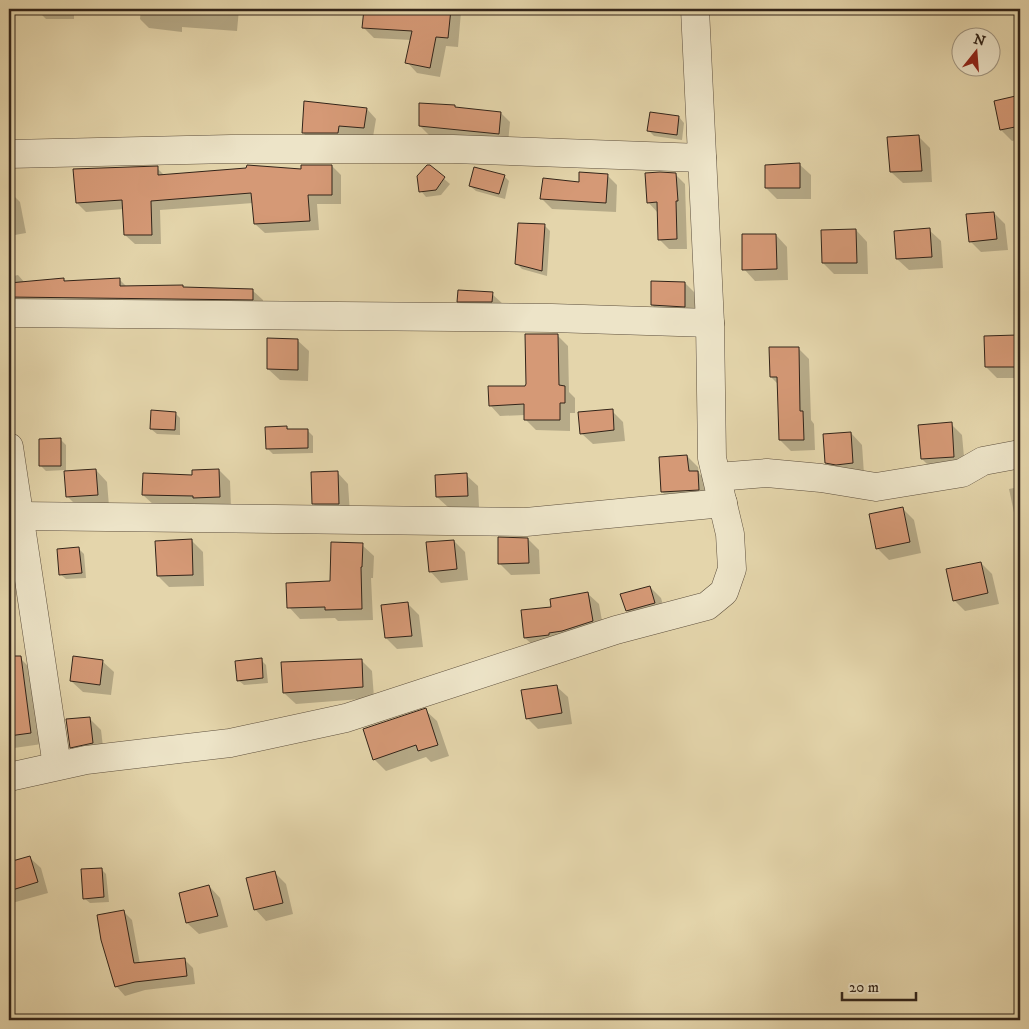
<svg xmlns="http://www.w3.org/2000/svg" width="1029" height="1029" viewBox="0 0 1029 1029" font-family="'IM FELL DW Pica',serif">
<rect width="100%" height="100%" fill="#e4d5ab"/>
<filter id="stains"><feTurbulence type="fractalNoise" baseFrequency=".004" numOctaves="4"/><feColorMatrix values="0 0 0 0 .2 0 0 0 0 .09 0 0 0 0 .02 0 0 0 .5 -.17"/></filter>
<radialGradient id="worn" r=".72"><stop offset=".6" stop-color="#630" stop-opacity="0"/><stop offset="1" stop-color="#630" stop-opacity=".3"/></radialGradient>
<g fill="#0003">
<path d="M41 9H74V19H46L41 14Z"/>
<path d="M141 9H239L237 31 182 27V32L149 28 140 19Z"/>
<path d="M365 9H457L461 12 458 47 446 46 440 77 417 73 407 62 411 40 374 38 364 28Z"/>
<path d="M655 9H687V13L658 12Z"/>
<path d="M719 9H757V12L725 15Z"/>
<path d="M1020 96V139L1012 141 1001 130 995 102Z"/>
<path d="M454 106 457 109 501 113 510 122 508 143 429 135 420 126Z"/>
<path d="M367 109 376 119 373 137 348 135 347 142H313L303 133Z"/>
<path d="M679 117 684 123 682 140 654 136 649 131Z"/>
<path d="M919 137 930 148 932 182 903 183 891 172Z"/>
<path d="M799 164 811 175V199H777L766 188Z"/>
<path d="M332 166 341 175V204H317L319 230 265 233 255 224 253 203 160 210 161 244H135L125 235 124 209 86 212 77 203 157 168 165 176 302 171Z"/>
<path d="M429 166 450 184 441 195 426 197 421 191Z"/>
<path d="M675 174 685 184 687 249H669L659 239 658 213 648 202Z"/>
<path d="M607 175 617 185 616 212 552 209 542 199 580 184Z"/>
<path d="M504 176 509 181 505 199 476 191 470 186Z"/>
<path d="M9 191 20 202 26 233 9 236Z"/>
<path d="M994 213 1005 224 1008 250 981 252 970 241Z"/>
<path d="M545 226 550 231 547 276 522 269 517 264Z"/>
<path d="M856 230 867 242 868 274H834L823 263Z"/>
<path d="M929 230 941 241 943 268 909 270 897 259Z"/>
<path d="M776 235 787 247 788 280 755 281 744 269Z"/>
<path d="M18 275 25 283 64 280 66 282 119 279 127 287 182 286 184 288 252 290 263 300V309L9 312V277Z"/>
<path d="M685 283 696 294V317L663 316 652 305Z"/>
<path d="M492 294 504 305 470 312 458 301Z"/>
<path d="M557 335 568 346 569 392 575 398V413H570V431L536 430 525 419V415L500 416 490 405 525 387Z"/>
<path d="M1016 337 1020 341V378H997L986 367Z"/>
<path d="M297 340 309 351 308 381 280 380 268 369Z"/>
<path d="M798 348 809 359 811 420 814 424 815 450 791 451 780 440 778 384 771 377Z"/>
<path d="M612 411 623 422 625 441 593 444 581 433Z"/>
<path d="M175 413 180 418V435L157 434 151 429Z"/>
<path d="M951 424 962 435 965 468 933 470 922 459Z"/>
<path d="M287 427 290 431 307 430 313 436V453L273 454 267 448Z"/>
<path d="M851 433 862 445 864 474H837L826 462Z"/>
<path d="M60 439 66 445V472L96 470 107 482 109 506 79 508 67 496 65 470 46 471 40 465Z"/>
<path d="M687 456 698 467 699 473 709 484 710 500 674 503 662 492Z"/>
<path d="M219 470 230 481 231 508 155 506 143 495 193 476Z"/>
<path d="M337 472 348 484 350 514 324 515 313 503Z"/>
<path d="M466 475 478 486 479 507 449 508 437 497Z"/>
<path d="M1020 487V527L1016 522 1009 489Z"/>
<path d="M902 508 914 520 921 553 889 560 877 548Z"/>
<path d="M528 539 539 550 540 574 511 575 500 564Z"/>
<path d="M191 540 203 552 204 586 169 587 158 576Z"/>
<path d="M454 541 465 552 468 580 441 583 430 571Z"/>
<path d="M362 545 374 556 373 578H371L373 620 338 621 335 618 300 619 289 607 331 583Z"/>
<path d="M79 549 84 554 86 578 66 579 60 574Z"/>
<path d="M981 563 992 574 999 604 965 611 954 600Z"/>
<path d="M650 587 661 598 666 615 638 622 627 611Z"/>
<path d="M587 593 599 604 604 632 537 649 525 638 553 608Z"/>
<path d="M408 604 419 615 423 647 397 649 386 638Z"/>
<path d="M9 638 12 658 18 656 30 668 42 744 14 748 9 742Z"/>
<path d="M261 660 266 665 268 683 244 685 238 680Z"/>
<path d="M361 660 372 671 374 698 296 704 284 693Z"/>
<path d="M102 661 114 672 111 695 83 692 71 681Z"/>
<path d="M556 686 568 697 572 724 538 729 527 718Z"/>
<path d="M425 710 437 721 449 756 431 762 426 757 386 771 374 759Z"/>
<path d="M89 718 101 730 104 755 83 758 71 747Z"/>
<path d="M30 858 41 868 48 893 12 903 14 914 9 915V864Z"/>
<path d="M101 869 106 874 109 902 90 903 84 898Z"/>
<path d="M274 872 286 884 293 914 266 921 255 909Z"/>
<path d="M209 886 220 898 228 927 199 934 187 923 180 893Z"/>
<path d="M123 911 132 920 140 964 184 959 193 968 195 984 145 990 125 996 117 987 103 939Z"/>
</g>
<g fill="#d59976" stroke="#322419">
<path d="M364 9H451L448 38 436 37 430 68 405 63 412 31 362 28Z"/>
<path d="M1020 95V126L1000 130 994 101Z"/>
<path d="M304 101 367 108 364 128 339 126 338 133H302Z"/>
<path d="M419 103 455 105V107L501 112 499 134 419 126Z"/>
<path d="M650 112 679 116 677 135 647 131Z"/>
<path d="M919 135 922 171 890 172 887 137Z"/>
<path d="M800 163V188H765V165Z"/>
<path d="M247 165 301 169V165H332V195H308L310 221 254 224 251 193 151 201 152 235H124L122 200 76 203 73 169 158 166V175L246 168Z"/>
<path d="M427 165H430L445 177 436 190 419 192 417 176Z"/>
<path d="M474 167 505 175 499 194 469 186Z"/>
<path d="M579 172 608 174 606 203 540 199 543 178 579 182Z"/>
<path d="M660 172 676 173 678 201H676L677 239 658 240 657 202 647 203 645 173Z"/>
<path d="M994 212 997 239 969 242 966 214Z"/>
<path d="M518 223 545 224 542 271 515 264Z"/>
<path d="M930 228 932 257 896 259 894 231Z"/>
<path d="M856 229 857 263H822L821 230Z"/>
<path d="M742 234H776L777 269 742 270Z"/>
<path d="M64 278V281L120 278V286L183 285V287L253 289V300L9 297V283Z"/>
<path d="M651 281 685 282V307L651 305Z"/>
<path d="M458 290 493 292 492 302H457Z"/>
<path d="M525 334H558L559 385 565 386V403H560V420H524V404L489 406 488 386H525L526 384Z"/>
<path d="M1017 335V367H985L984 336Z"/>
<path d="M267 338 298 339V370L267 369Z"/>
<path d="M769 347H799L800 411H803L804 440H779L777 377H770Z"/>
<path d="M613 409 614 430 580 434 578 412Z"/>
<path d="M151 410 176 412 175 430 150 429Z"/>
<path d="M952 422 954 457 921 459 918 425Z"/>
<path d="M287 426V429H308V448L266 449 265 427Z"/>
<path d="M851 432 853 463 836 465 825 463 823 434Z"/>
<path d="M61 438V466H39V439Z"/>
<path d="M687 455 689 471H698L699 490 661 492 659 457Z"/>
<path d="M96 469 98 495 66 497 64 471Z"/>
<path d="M219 469 220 497 193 498V496L142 495 143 473 192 475V470Z"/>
<path d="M338 471 339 504H312L311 472Z"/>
<path d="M467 473 468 496 436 497 435 475Z"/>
<path d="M903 507 910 542 876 549 869 514Z"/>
<path d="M498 537 528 538 529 563 498 564Z"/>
<path d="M192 539 193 575 157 576 155 541Z"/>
<path d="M454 540 457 569 429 572 426 542Z"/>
<path d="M331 542 363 543 362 567H361L362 609 325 610V607L287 608 286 583 330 581Z"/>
<path d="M79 547 82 573 59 575 57 549Z"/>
<path d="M981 562 988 593 953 601 946 569Z"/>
<path d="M650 586 655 603 626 611 620 594Z"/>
<path d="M588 592 593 621 562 631 549 633V635L524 638 521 610 551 607 550 599Z"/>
<path d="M408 602 412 636 385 638 381 605Z"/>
<path d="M9 656H21L31 733 9 736Z"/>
<path d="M73 656 103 660 100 685 70 681Z"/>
<path d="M262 658 263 678 237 681 235 661Z"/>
<path d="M362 659 363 687 283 693 281 662Z"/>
<path d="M557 685 562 713 526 719 521 690Z"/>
<path d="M426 708 438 745 418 751 416 745 373 760 363 729Z"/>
<path d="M90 717 93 743 70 748 66 719Z"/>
<path d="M30 856 38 882 9 891V862Z"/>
<path d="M102 868 104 897 83 899 81 869Z"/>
<path d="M275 871 283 903 254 910 246 878Z"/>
<path d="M209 885 218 916 186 923 179 893Z"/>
<path d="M124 910 134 963 185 958 187 976 135 982 115 987 101 940 97 915Z"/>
</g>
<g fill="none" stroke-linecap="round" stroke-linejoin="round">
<defs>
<g id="street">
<path d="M9 154 231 149H453L702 158"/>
<path d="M9 313 552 318 710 323"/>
<path d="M9 447 57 766"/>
<path d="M717 477 767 473 821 478 876 487 962 473 983 461 1020 454"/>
<path d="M20 516 526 522 723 503"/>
<path d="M9 777 86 760 230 743 346 718 616 630 707 606 724 592 732 569 730 534 712 458 710 323 695 9"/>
</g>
</defs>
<use href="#street" stroke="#5e503e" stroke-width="29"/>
<use href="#street" stroke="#ede4c8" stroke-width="28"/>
</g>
<rect width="1029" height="1029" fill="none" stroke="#e4d5ab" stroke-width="30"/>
<rect x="10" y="10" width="1009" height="1009" fill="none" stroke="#322419" stroke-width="2.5"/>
<rect x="15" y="15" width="999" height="999" fill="none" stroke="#322419"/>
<g transform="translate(976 52) rotate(17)"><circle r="24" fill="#ede4c8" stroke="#a29782"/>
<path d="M0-4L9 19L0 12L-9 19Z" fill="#8f2418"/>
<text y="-8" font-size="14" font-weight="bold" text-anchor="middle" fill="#322419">N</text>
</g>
<path d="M842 992v8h74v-8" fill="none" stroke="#322419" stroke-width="2.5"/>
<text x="849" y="992" font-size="15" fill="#322419" stroke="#ede4c8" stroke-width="4" paint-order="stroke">20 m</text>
<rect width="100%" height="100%" filter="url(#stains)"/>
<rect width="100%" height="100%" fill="url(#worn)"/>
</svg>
